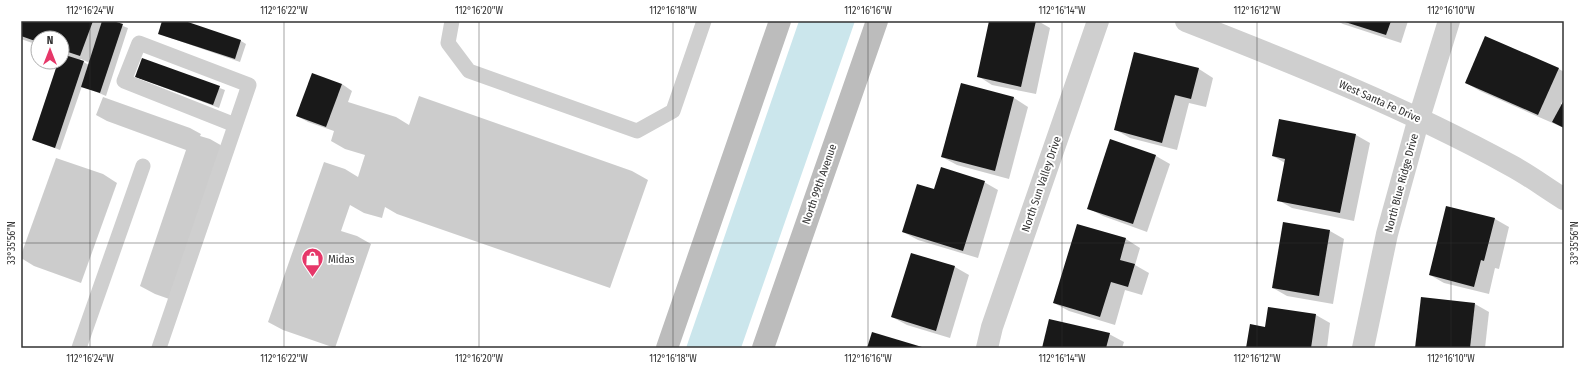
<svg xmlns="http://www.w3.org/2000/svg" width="1585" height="369" viewBox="0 0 1585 369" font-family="'Fira Sans Condensed',sans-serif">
<rect width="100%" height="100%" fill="#fff"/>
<path fill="#cbe6ec" d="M799 21H855L741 348H686Z"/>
<g fill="#0003" fill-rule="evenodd">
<path d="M21 21H110L128 28 106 96 82 86 60 150 33 140 59 62H62V38H38V45L21 39ZM81 59 90 63 89 65 80 60Z"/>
<path d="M163 21H182L241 41 246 44 240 62 165 36 159 33Z"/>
<path d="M990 21H1038L1050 28 1036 94 992 85 978 76Z"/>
<path d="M1337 21H1408L1401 43 1343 24Z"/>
<path d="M1135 53 1199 69 1213 78 1206 107 1189 103 1177 150 1130 138 1116 130Z"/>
<path d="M143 59 225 90 219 108 136 77Z"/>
<path d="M1559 69 1564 72V97L1561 104H1563L1564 102V128L1480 91 1466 83Z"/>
<path d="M342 84 352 91 348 102 396 117 409 125 419 96 632 171 648 180 610 288 397 214 385 207 382 218 364 213 350 205 341 231 357 236 371 244 335 348 283 330 268 322 324 162 345 169 358 177 365 155 345 149 331 141 334 131 308 122 297 116Z"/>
<path d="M961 84 1014 98 1028 107 1009 179 957 165 942 157Z"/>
<path d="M103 97 190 128 201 134 200 136 210 139 224 147 172 300 155 294 140 286 186 150 107 121 96 115Z"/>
<path d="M1356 135 1370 143 1354 221 1292 208 1278 200 1285 163 1273 156Z"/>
<path d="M1111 140 1156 156 1170 164 1147 232 1103 216 1088 208Z"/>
<path d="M56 158 103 174 117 183 81 283 34 266 21 258V255Z"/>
<path d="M984 182 998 190 978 258 918 240 903 232Z"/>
<path d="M1447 207 1495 219 1509 227 1499 269 1495 268 1489 294 1444 283 1430 275Z"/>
<path d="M1078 225 1126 239 1140 248 1135 265 1149 273 1142 295 1125 290 1115 325 1069 311 1054 303Z"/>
<path d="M1330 231 1344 239 1333 304 1287 296 1273 288Z"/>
<path d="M911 254 955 267 969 275 950 338 907 325 892 317Z"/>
<path d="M1475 304 1489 312 1485 348H1416Z"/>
<path d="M1269 308 1316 315 1330 323 1327 348H1247L1266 328Z"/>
<path d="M1109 334 1124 342 1122 348H1043Z"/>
</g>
<g fill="#191919">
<path d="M21 21H93L80 56 62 50V38H38V42L21 36Z"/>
<path d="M102 21H113L123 24 100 93 81 87Z"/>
<path d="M162 21H185L241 40 235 59 158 34Z"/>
<path d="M989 21H1036L1021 87 977 77Z"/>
<path d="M1342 21H1391L1386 35Z"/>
<path d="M1485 36 1559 68 1538 115 1465 83Z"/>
<path d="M1134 52 1199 68 1191 99 1175 95 1162 143 1114 130Z"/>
<path d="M62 54 84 61 55 148 32 140 58 62H62Z"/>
<path d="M142 58 220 86 213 105 135 77Z"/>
<path d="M312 73 342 84 326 127 296 116Z"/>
<path d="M961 83 1014 97 995 171 941 157Z"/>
<path d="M1564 100V128L1552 122Z"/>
<path d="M1279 119 1356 134 1340 213 1277 201 1285 159 1272 156Z"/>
<path d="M1110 139 1156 155 1133 224 1087 209Z"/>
<path d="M941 167 985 181 963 251 902 232 917 184 934 189Z"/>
<path d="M1446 206 1495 218 1484 261 1481 260 1474 287 1429 275Z"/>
<path d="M1283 222 1330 230 1319 296 1272 288Z"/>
<path d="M1077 224 1126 238 1120 260 1135 264 1128 287 1111 282 1100 317 1053 303Z"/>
<path d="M911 253 955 266 936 331 891 317Z"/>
<path d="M1421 297 1475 303 1470 348H1415Z"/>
<path d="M1268 307 1316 314 1311 348H1246L1250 324 1265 327Z"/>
<path d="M1049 319 1110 333 1106 348H1042Z"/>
<path d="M872 332 922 347 921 348H867Z"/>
</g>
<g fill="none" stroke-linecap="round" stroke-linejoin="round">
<g stroke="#cfcfcf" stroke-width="15">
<path d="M452 21 448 43 469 71 637 131 673 111 704 21"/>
<path d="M79 348 143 166"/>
<path d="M159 348 249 85 139 43 124 81 235 125"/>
</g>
<g stroke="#cfcfcf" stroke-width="22">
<path d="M1186 21C1296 64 1406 108 1510 165 1529 175 1546 188 1564 199"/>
<path d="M987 348 992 327 1098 21"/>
<path d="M1363 348 1387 234 1419 118 1449 21"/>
</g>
<g stroke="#bcbcbc" stroke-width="22">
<path d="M667 348 780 21"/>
<path d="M763 348 877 21"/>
</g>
</g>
<path fill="none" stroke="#323232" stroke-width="1" stroke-opacity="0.45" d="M90 21V348M284 21V348M479 21V348M673 21V348M868 21V348M1062 21V348M1257 21V348M1451 21V348M21 243H1564"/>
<defs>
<symbol id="shop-pin" viewBox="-11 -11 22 30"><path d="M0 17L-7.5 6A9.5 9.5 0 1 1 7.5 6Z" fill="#e63769" stroke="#fff"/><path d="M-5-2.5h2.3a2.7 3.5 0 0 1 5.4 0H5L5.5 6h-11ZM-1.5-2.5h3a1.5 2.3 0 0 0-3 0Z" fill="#fff"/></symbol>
</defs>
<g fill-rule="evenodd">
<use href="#shop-pin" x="300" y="246" width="25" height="34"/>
</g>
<g text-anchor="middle" stroke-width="4" stroke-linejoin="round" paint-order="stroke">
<g font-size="11" fill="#323232" stroke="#fff">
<text transform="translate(1380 101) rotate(24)" y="4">West Santa Fe Drive</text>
<text transform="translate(1401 183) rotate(-75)" y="4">North Blue Ridge Drive</text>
<text transform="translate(819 184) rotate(-71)" y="4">North 99th Avenue</text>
<text transform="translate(1041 184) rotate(-71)" y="4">North Sun Valley Drive</text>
</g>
<g font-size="11" fill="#323232" stroke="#fff" text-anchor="start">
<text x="328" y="263">Midas</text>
</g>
</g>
<rect width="1585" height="369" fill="none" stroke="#ffffff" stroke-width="44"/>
<g transform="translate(50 50)"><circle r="19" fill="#ffffff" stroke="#adadad"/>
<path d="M0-3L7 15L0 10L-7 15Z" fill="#e63769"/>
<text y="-6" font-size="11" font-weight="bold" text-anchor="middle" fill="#323232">N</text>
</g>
<rect x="22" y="22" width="1541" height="325" fill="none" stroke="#323232" stroke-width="1.5"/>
<g font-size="10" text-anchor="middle" fill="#323232">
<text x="90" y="14">112°16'24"W</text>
<text x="284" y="14">112°16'22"W</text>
<text x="479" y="14">112°16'20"W</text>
<text x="673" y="14">112°16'18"W</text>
<text x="868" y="14">112°16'16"W</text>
<text x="1062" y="14">112°16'14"W</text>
<text x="1257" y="14">112°16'12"W</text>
<text x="1451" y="14">112°16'10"W</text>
<text transform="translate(11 243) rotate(-90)" y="4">33°35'56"N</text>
<text transform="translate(1574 243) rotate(-90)" y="4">33°35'56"N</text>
<text x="90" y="362">112°16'24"W</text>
<text x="284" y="362">112°16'22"W</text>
<text x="479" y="362">112°16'20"W</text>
<text x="673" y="362">112°16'18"W</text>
<text x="868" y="362">112°16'16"W</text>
<text x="1062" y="362">112°16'14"W</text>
<text x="1257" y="362">112°16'12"W</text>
<text x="1451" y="362">112°16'10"W</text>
</g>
</svg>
